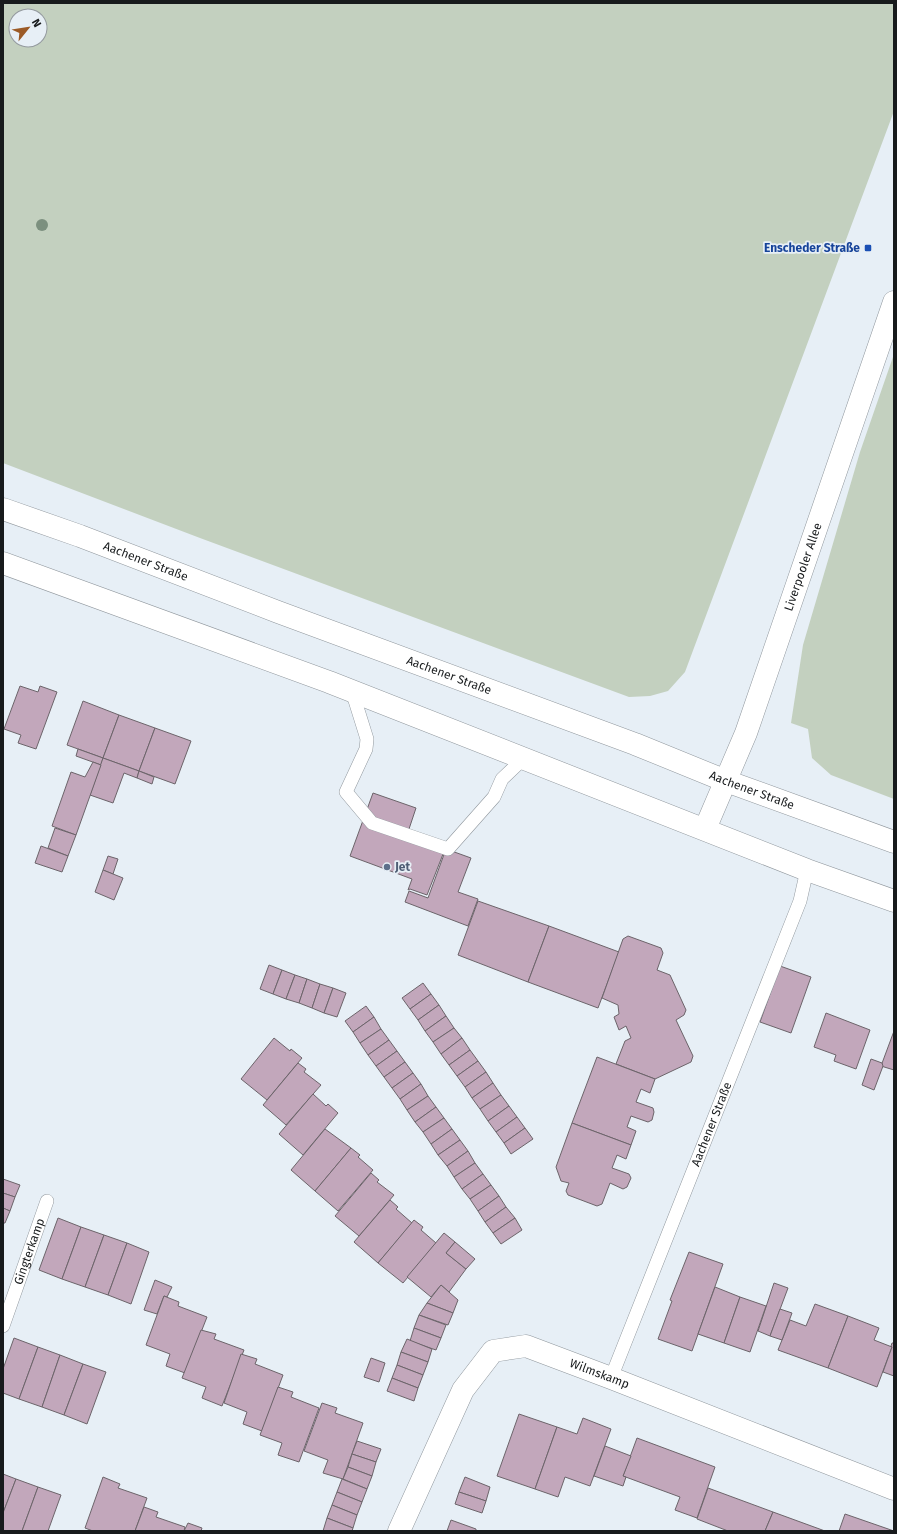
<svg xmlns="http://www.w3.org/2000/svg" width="897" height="1534" viewBox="0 0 897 1534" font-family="'Fira Sans',sans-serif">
<rect width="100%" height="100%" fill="#e7eff6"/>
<g fill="#c3d0bf" fill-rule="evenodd">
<path d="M3 3H894V111L685 672 668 691 650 696 629 697 200 538 3 463ZM16 16H40V40H16Z"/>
<path d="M894 354V799L831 775 812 758 808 729 791 723 803 645 860 452Z"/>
</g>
<g fill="#c2a7bb" stroke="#6c646a">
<path d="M20 686 38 692 40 686 57 692 36 749 18 743 21 735 4 729Z"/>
<path d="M83 701 119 715 103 758 67 745Z"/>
<path d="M119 715 155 728 139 771 103 758Z"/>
<path d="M155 728 191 741 175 784 139 771Z"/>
<path d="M78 749 103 758 101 765 76 756Z"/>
<path d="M103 758 139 771 137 778 124 773 113 803 90 795Z"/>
<path d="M93 762 101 765 76 835 52 826 71 772 85 777Z"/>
<path d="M139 771 154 777 152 784 137 778Z"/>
<path d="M373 793 416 808 407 835 445 849 427 895 410 889 408 890 412 879 350 856Z"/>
<path d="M55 828 76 835 68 856 48 848Z"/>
<path d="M41 846 68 856 62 872 35 863Z"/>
<path d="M446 849 471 858 458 892 478 899 468 926 405 902 409 891 428 898Z"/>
<path d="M108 856 118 859 113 874 103 870Z"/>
<path d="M103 870 123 878 114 900 95 892Z"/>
<path d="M478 901 549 926 528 982 458 955Z"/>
<path d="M549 926 619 952 598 1008 528 982Z"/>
<path d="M628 936 661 948 663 953 657 970 670 975 686 1010 684 1015 676 1020 693 1056 691 1062 655 1079 616 1064 625 1041 631 1038 626 1026 619 1030 614 1017 619 1014 618 1005 602 998 623 939Z"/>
<path d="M269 965 282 970 273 994 260 989Z"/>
<path d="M780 966 811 977 791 1033 760 1022Z"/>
<path d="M282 970 295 975 286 999 273 994Z"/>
<path d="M295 975 307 979 299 1003 286 999Z"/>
<path d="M307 979 320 984 312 1008 299 1003Z"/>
<path d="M423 983 431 994 410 1009 402 998Z"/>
<path d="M320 984 333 988 324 1013 312 1008Z"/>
<path d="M333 988 346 993 337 1017 324 1013Z"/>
<path d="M431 994 439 1005 418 1020 410 1009Z"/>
<path d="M439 1005 446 1016 425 1031 418 1020Z"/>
<path d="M366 1006 374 1017 353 1032 345 1021Z"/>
<path d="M826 1013 870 1030 856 1069 834 1061 836 1055 814 1047Z"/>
<path d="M446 1016 454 1028 433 1042 425 1031Z"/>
<path d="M374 1017 381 1029 360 1043 353 1032Z"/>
<path d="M454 1028 462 1038 441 1054 433 1042Z"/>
<path d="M381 1029 389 1040 368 1055 360 1043Z"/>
<path d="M894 1031V1070L881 1066Z"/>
<path d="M274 1038 290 1051 291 1049 302 1058 267 1100 241 1079Z"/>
<path d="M462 1038 470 1050 449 1065 441 1054Z"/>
<path d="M389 1040 397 1051 376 1066 368 1055Z"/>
<path d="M470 1050 478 1061 457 1076 449 1065Z"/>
<path d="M397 1051 405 1062 384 1077 376 1066Z"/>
<path d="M597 1057 655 1079 650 1093 641 1089 636 1102 653 1108 654 1112 652 1120 648 1122 631 1116 627 1127 636 1131 631 1145 572 1123Z"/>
<path d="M871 1059 882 1063 883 1066 874 1090 862 1085Z"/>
<path d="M478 1061 486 1072 465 1087 457 1076Z"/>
<path d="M405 1062 413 1073 392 1088 384 1077Z"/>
<path d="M298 1063 306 1069 304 1072 321 1085 286 1125 263 1105Z"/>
<path d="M486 1072 493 1083 472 1098 465 1087Z"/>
<path d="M413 1073 421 1084 400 1099 392 1088Z"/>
<path d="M493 1083 501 1095 480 1109 472 1098Z"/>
<path d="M421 1084 428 1096 407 1110 400 1099Z"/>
<path d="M313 1094 326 1106 328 1104 338 1113 303 1155 279 1134Z"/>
<path d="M501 1095 509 1106 488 1121 480 1109Z"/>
<path d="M428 1096 436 1107 415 1122 407 1110Z"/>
<path d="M509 1106 517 1117 496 1132 488 1121Z"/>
<path d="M436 1107 444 1118 423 1132 415 1122Z"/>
<path d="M517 1117 525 1128 504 1143 496 1132Z"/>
<path d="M444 1118 452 1129 431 1144 423 1132Z"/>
<path d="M572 1123 631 1145 626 1159 617 1155 612 1168 629 1174 631 1178 627 1187 623 1189 610 1183 602 1204 597 1206 568 1195 566 1191 569 1183 561 1181 556 1167Z"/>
<path d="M525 1128 533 1139 511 1154 504 1143Z"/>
<path d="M325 1129 351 1148 315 1191 291 1170Z"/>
<path d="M452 1129 460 1140 438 1155 431 1144Z"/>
<path d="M460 1140 468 1151 447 1166 438 1155Z"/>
<path d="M351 1148 360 1155 358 1157 373 1170 338 1211 315 1191Z"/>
<path d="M468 1151 475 1163 454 1177 447 1166Z"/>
<path d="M475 1163 483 1174 462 1189 454 1177Z"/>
<path d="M371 1173 379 1180 377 1182 394 1195 359 1236 335 1216Z"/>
<path d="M483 1174 491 1185 470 1199 462 1189Z"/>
<path d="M3 1179 20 1185 15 1197 3 1193Z"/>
<path d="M491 1185 499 1196 478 1211 470 1199Z"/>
<path d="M3 1193 15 1197 10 1211 3 1208Z"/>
<path d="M499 1196 506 1207 485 1222 478 1211Z"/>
<path d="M390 1200 398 1207 396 1209 412 1223 378 1263 354 1242Z"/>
<path d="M506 1207 515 1218 493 1233 485 1222Z"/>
<path d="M3 1208 10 1211 5 1223H3Z"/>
<path d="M58 1218 81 1227 62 1279 39 1270Z"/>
<path d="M515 1218 522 1230 501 1244 493 1233Z"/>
<path d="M414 1220 423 1227 421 1230 436 1243 403 1283 378 1263Z"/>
<path d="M81 1227 104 1235 85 1287 62 1279Z"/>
<path d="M444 1233 455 1242 446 1253 466 1269 449 1292 441 1285 431 1297 407 1277Z"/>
<path d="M104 1235 127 1243 108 1295 85 1287Z"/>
<path d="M455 1242 475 1259 466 1269 446 1253Z"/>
<path d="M127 1243 149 1252 131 1304 108 1295Z"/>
<path d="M689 1252 723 1264 692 1351 658 1339 672 1301 670 1300Z"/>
<path d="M155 1280 172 1287 167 1297 164 1296 157 1314 144 1310Z"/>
<path d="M774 1283 788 1288 770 1336 758 1331Z"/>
<path d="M441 1285 458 1300 453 1313 427 1303Z"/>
<path d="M715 1287 740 1297 724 1343 698 1334Z"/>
<path d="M164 1296 179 1302 178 1306 207 1317 185 1373 166 1366 170 1354 146 1345Z"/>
<path d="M740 1297 766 1306 750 1352 724 1343Z"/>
<path d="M427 1303 453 1313 448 1325 419 1315Z"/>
<path d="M815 1304 848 1316 828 1368 778 1350 790 1320 806 1326Z"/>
<path d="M780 1309 792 1313 782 1340 770 1336Z"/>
<path d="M419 1315 446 1325 441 1338 414 1328Z"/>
<path d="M848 1316 879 1328 874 1340 892 1347 877 1387 828 1368Z"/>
<path d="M414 1328 441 1338 436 1350 410 1341Z"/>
<path d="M201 1330 216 1334 214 1339 244 1350 222 1406 202 1398 206 1387 182 1378Z"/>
<path d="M14 1338 38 1347 19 1399 3 1393V1369Z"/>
<path d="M407 1339 432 1349 428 1362 401 1352Z"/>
<path d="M892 1343H894V1376L883 1372 892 1347 891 1346Z"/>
<path d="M38 1347 60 1355 42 1407 19 1399Z"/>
<path d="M401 1352 428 1362 423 1375 397 1365Z"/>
<path d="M241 1354 257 1359 255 1364 283 1375 262 1431 243 1424 247 1412 224 1403Z"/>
<path d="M60 1355 83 1364 64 1415 42 1407Z"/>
<path d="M371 1358 385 1363 379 1382 364 1377Z"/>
<path d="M83 1364 106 1372 87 1424 64 1415Z"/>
<path d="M397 1365 423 1375 418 1388 392 1378Z"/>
<path d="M392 1378 418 1388 414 1401 387 1391Z"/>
<path d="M278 1387 293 1392 291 1397 319 1408 299 1462 278 1455 282 1443 260 1435Z"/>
<path d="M322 1403 337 1408 335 1413 363 1423 343 1479 323 1473 328 1460 304 1451Z"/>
<path d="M519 1414 557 1427 535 1489 497 1476Z"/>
<path d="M583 1418 611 1429 590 1486 565 1477 558 1497 535 1489 557 1427 577 1434Z"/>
<path d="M637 1438 715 1467 697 1518 675 1510 680 1497 623 1476Z"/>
<path d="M357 1441 381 1449 376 1462 352 1454Z"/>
<path d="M605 1446 631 1456 623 1476 626 1477 623 1486 594 1476Z"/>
<path d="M352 1454 376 1462 372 1476 348 1467Z"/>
<path d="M348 1467 372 1476 367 1489 343 1479Z"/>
<path d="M3 1474 16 1479 3 1513Z"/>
<path d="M103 1477 120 1484 118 1488 147 1498 135 1531H93L85 1528Z"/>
<path d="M465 1477 490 1487 486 1501 459 1492Z"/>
<path d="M16 1479 38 1487 22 1531H3V1513Z"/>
<path d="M342 1479 367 1489 362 1502 337 1492Z"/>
<path d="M38 1487 61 1495 48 1531H22Z"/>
<path d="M708 1488 773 1512 765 1531H728L697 1519Z"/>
<path d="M337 1492 362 1502 357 1515 332 1505Z"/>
<path d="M459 1492 486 1501 482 1513 455 1504Z"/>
<path d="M332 1505 357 1515 353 1528 327 1518Z"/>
<path d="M144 1507 158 1512 156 1517 185 1527 184 1531H135Z"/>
<path d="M773 1512 825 1531H765Z"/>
<path d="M845 1514 894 1531H839Z"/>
<path d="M327 1518 353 1528 352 1531H323Z"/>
<path d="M451 1520 476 1529V1531H447Z"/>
<path d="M188 1523 202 1528 201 1531H184Z"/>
</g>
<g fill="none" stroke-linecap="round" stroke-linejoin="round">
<defs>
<g id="lane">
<path d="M352 691 367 739 366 749 346 792 372 823 448 849 494 797 502 779 524 758"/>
<path id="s1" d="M3 1326 47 1201"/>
<path id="s2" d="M611 1378 800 901 807 870"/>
</g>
<g id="street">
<path id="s3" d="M399 1531 463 1390 493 1351 526 1346 611 1378 894 1489"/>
</g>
<g id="secondary">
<path id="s4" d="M705 829 746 733 894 302"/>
</g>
<g id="primary">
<path id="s5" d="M3 509 80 536 278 612 635 744 726 781 894 842"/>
<path d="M3 563 329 682 807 870 894 901"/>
</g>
</defs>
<use href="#lane" stroke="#90979d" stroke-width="14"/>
<use href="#street" stroke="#90979d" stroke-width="23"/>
<use href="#secondary" stroke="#90979d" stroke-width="23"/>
<use href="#primary" stroke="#90979d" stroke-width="23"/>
<use href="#lane" stroke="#fff" stroke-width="13"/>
<use href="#street" stroke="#fff" stroke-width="22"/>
<use href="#secondary" stroke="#fff" stroke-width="22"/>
<use href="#primary" stroke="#fff" stroke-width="22"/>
</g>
<circle fill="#7c907f" cx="42" cy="225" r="6"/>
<rect fill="#1a4fb4" stroke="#e7eff6" stroke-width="1.5" x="864" y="244" width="8" height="8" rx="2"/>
<circle fill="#5c6f8a" stroke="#e7eff6" stroke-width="1.5" cx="387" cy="867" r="4"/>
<g text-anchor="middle" stroke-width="3.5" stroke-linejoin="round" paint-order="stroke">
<g font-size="12" font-weight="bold" fill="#164399" stroke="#e7eff6" text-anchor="end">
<text x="860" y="252">Enscheder Straße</text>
</g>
<g font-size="12" fill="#171a1c" stroke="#e7eff6">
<text dy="4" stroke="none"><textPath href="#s5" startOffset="152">Aachener Straße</textPath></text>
<text dy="4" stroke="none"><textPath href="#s4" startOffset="280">Liverpooler Allee</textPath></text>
<text dy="4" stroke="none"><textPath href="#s5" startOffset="476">Aachener Straße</textPath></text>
<text dy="4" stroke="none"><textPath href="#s5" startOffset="800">Aachener Straße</textPath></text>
<text dy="4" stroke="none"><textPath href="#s2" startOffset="273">Aachener Straße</textPath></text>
<text dy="4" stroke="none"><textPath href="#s1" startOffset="79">Gingterkamp</textPath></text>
<text dy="4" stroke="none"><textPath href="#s3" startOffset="316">Wilmskamp</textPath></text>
</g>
<g font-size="12" font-weight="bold" fill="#4e5e75" stroke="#e7eff6" text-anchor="start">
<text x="395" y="871">Jet</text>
</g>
</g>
<rect width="897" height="1534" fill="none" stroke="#171a1c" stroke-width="8"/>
<g transform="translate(28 28) rotate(60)"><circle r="19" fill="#e7eff6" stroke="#949a9f"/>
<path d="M0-3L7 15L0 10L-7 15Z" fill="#9b5a26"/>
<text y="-6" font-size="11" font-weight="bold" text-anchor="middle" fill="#171a1c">N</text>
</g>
</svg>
